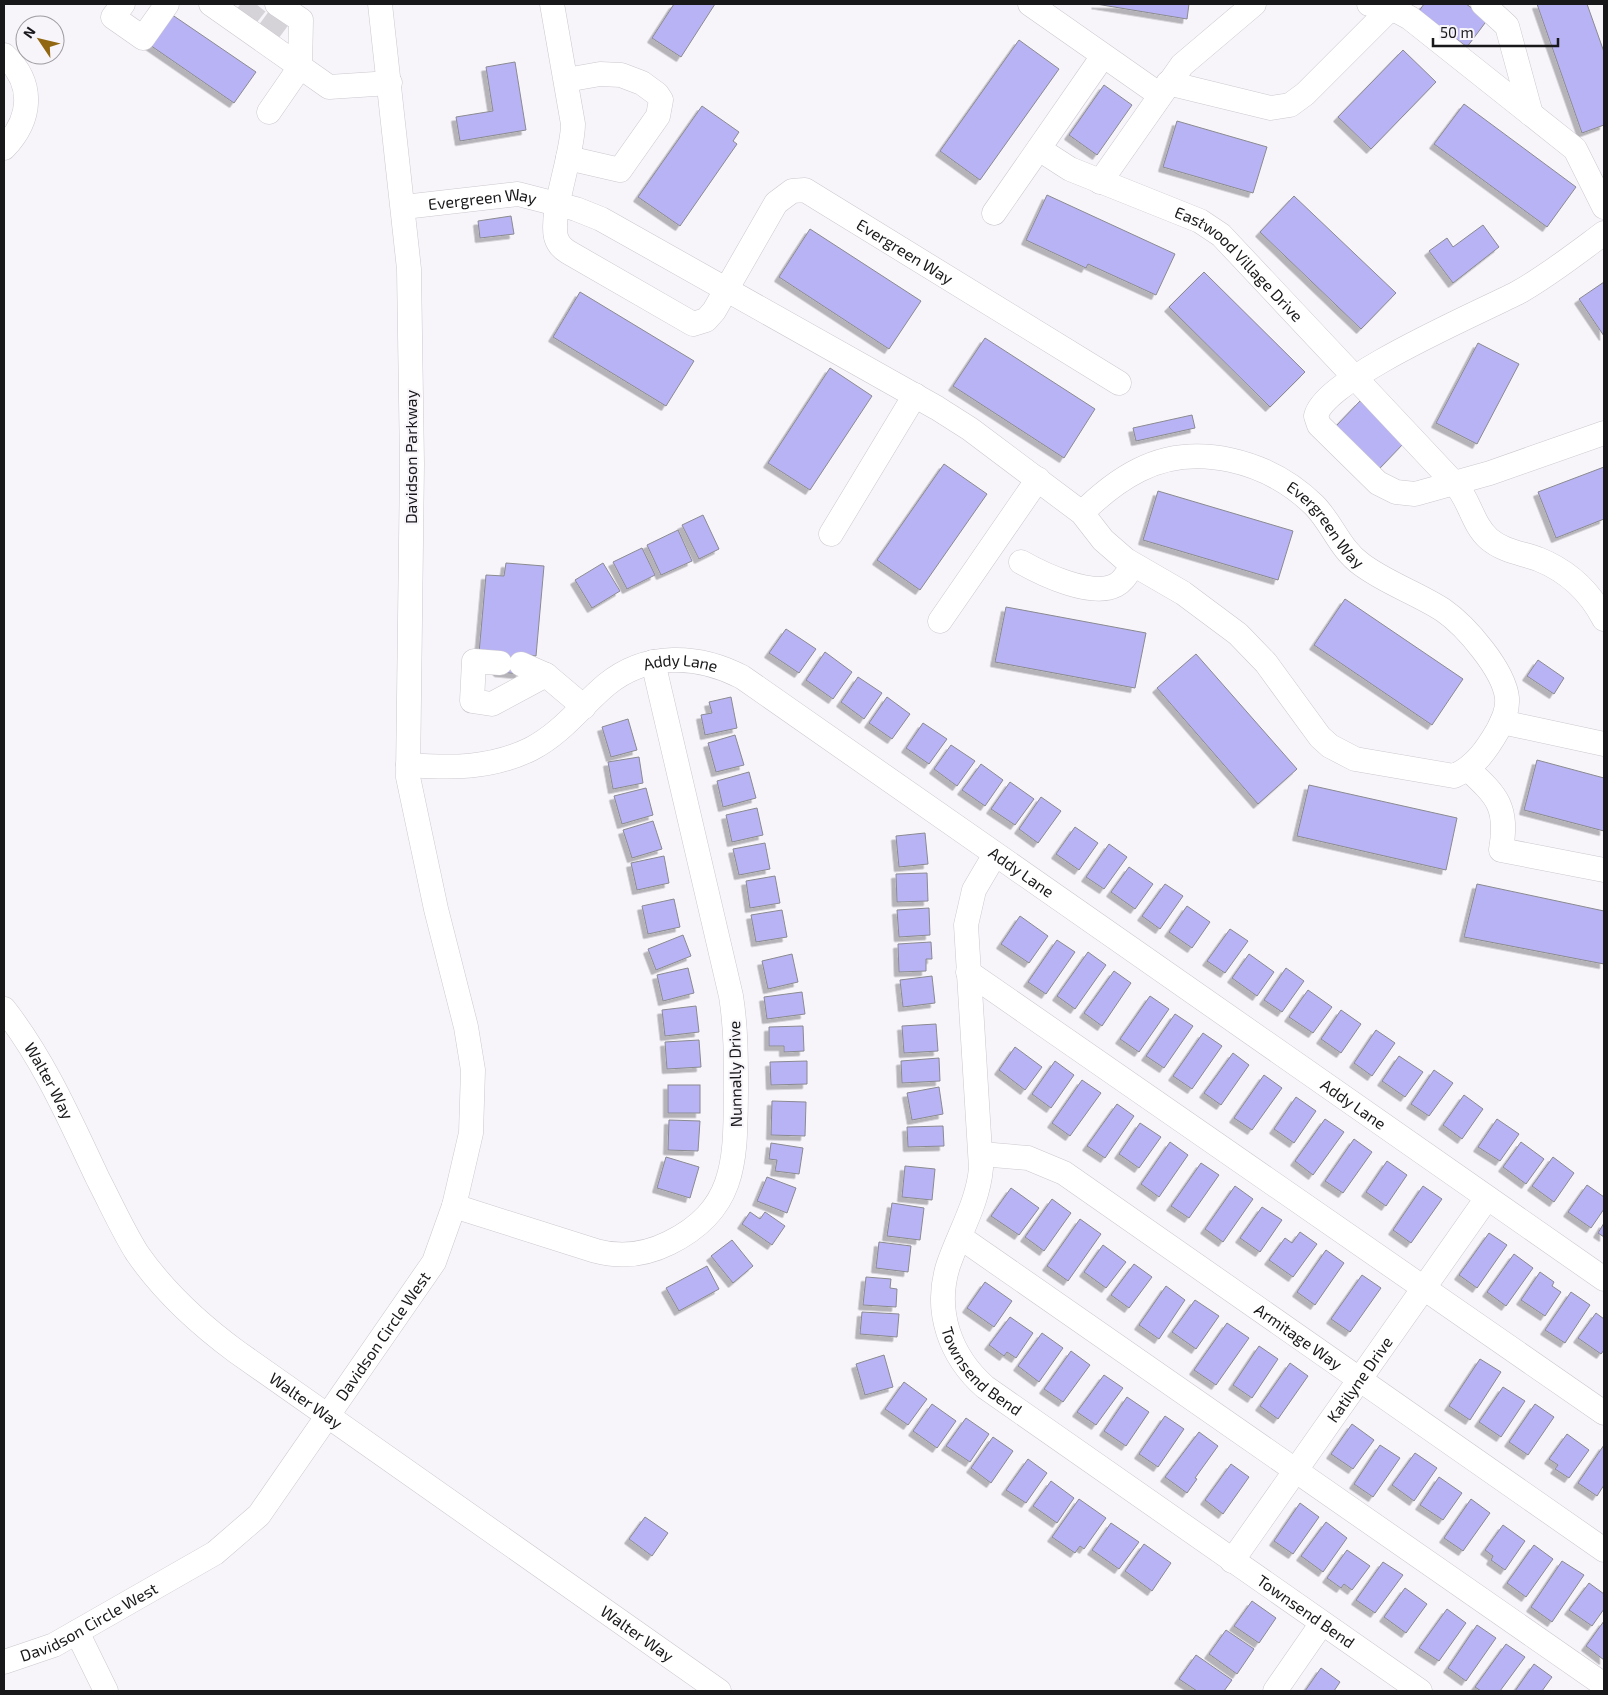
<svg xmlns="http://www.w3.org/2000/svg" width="1608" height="1695" viewBox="0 0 1608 1695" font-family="'Exo 2',sans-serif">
<defs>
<filter id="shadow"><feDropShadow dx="-4.5" dy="4.5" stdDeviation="0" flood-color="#0004"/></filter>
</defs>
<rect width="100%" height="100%" fill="#f7f4fa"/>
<g fill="#b8b3f5" stroke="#8a8a90" filter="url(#shadow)">
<path d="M674 4H715L681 57 652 38Z"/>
<path d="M1096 4H1189L1187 19Z"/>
<path d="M1424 4H1466L1488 19 1467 47 1419 11Z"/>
<path d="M1537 4H1587L1604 52V125L1582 133Z"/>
<path d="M168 12 256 72 234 103 147 43Z"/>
<path d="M1019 40 1059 69 980 180 940 151Z"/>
<path d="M1403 50 1436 82 1371 149 1338 117Z"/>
<path d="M515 62 526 130 460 141 456 117 493 111 486 67Z"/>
<path d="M1104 85 1132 105 1097 155 1069 135Z"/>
<path d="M1464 104 1576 187 1547 227 1434 144Z"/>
<path d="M702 106 739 132 733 141 737 144 680 226 638 197Z"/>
<path d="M1177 121 1267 147 1253 193 1163 167Z"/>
<path d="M1047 195 1175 254 1156 295 1088 264 1086 268 1026 240Z"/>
<path d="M1294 196 1396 293 1361 329 1260 232Z"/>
<path d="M511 216 514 234 480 238 478 221Z"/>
<path d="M1483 225 1499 247 1453 283 1429 251 1447 238 1453 247Z"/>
<path d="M810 229 921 301 889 349 779 277Z"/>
<path d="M1204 272 1305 372 1270 407 1169 307Z"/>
<path d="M1604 282V336L1579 299Z"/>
<path d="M580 292 694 361 666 406 553 337Z"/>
<path d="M985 338 1095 409 1064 458 953 386Z"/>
<path d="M1478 343 1519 364 1477 444 1436 423Z"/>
<path d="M830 368 872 396 810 490 768 463Z"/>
<path d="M1360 401 1404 443 1380 468 1336 426Z"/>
<path d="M1192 415 1195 428 1136 441 1133 428Z"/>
<path d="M944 464 987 494 920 590 877 560Z"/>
<path d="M1604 467V519L1556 538 1538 492Z"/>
<path d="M1158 491 1293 531 1278 580 1143 540Z"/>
<path d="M703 515 719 549 699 559 682 525Z"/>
<path d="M678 530 692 561 661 575 647 545Z"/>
<path d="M642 548 655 575 627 589 613 562Z"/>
<path d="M506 563 544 566 536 656 522 654 520 674 499 672 479 653 486 575 504 576Z"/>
<path d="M603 563 620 591 592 608 575 580Z"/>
<path d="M1345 599 1463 679 1432 725 1314 645Z"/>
<path d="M1006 607 1146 633 1135 688 995 662Z"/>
<path d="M786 629 816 649 799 673 769 653Z"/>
<path d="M825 652 852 672 833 699 806 680Z"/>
<path d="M1196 654 1297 769 1258 804 1157 688Z"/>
<path d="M1538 660 1564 678 1554 694 1527 676Z"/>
<path d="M858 677 882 693 864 719 841 702Z"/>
<path d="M731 697 737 728 705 735 701 715 712 713 709 702Z"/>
<path d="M887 697 910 714 892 739 869 723Z"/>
<path d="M628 719 637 750 611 757 602 727Z"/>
<path d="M923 723 947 739 929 764 906 748Z"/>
<path d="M735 735 744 765 716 772 708 743Z"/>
<path d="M951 745 975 761 957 786 934 769Z"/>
<path d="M639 757 643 783 613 789 608 762Z"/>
<path d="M1537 760 1604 778V831L1524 810Z"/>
<path d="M981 764 1003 780 985 806 962 790Z"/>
<path d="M749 772 756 798 723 807 717 781Z"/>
<path d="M1010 782 1034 799 1015 825 991 809Z"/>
<path d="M1309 785 1457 818 1446 870 1297 836Z"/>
<path d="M646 788 653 815 622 824 614 796Z"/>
<path d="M1041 797 1061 811 1038 843 1019 829Z"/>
<path d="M757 808 763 835 732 842 726 815Z"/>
<path d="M653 821 662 849 632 858 623 830Z"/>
<path d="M1075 827 1098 843 1079 870 1056 854Z"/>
<path d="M925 833 928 864 899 867 896 836Z"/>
<path d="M765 843 770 869 739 875 733 849Z"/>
<path d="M1109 844 1127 857 1104 889 1086 877Z"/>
<path d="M664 856 669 883 637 890 631 863Z"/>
<path d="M1129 867 1153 884 1135 909 1111 892Z"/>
<path d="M927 873 928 901 897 902 896 874Z"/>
<path d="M775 876 780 903 750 908 746 881Z"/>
<path d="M1165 884 1183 896 1160 929 1142 916Z"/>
<path d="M1477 884 1604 911V964L1464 937Z"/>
<path d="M674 899 680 927 648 934 642 906Z"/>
<path d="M1187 906 1210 922 1192 948 1169 932Z"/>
<path d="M929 908 930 935 899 937 897 910Z"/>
<path d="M782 910 787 937 756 942 751 915Z"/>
<path d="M1020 916 1048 936 1029 963 1001 944Z"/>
<path d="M1230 929 1248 941 1225 973 1207 961Z"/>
<path d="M683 935 691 956 656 970 648 949Z"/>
<path d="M1057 940 1075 952 1046 994 1028 982Z"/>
<path d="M931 942 932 959H926V971L899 972 898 944Z"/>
<path d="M1088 952 1106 965 1075 1009 1057 996Z"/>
<path d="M792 954 798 982 768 989 762 961Z"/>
<path d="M1249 954 1274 972 1257 996 1232 978Z"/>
<path d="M688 968 694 993 663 1001 657 975Z"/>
<path d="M1286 968 1304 981 1282 1012 1264 1000Z"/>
<path d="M1114 971 1131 983 1102 1026 1084 1013Z"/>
<path d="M932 976 935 1003 903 1007 900 980Z"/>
<path d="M1308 990 1332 1007 1313 1033 1289 1017Z"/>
<path d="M802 992 805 1014 767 1019 764 997Z"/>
<path d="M1150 996 1169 1009 1139 1052 1120 1039Z"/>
<path d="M696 1006 699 1032 665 1036 662 1010Z"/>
<path d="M1341 1010 1361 1024 1341 1053 1321 1039Z"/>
<path d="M1175 1014 1193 1026 1164 1068 1146 1056Z"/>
<path d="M936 1024 938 1051 904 1053 902 1026Z"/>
<path d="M803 1026 804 1051 784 1052V1046H769V1027Z"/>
<path d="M1376 1030 1395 1043 1372 1076 1354 1063Z"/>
<path d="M1203 1033 1222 1046 1192 1089 1173 1076Z"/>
<path d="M699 1040 701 1067 667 1069 665 1042Z"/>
<path d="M1015 1047 1042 1067 1025 1090 999 1070Z"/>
<path d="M1233 1053 1249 1065 1221 1105 1204 1093Z"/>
<path d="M1399 1056 1423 1072 1405 1097 1382 1081Z"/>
<path d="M939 1058 940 1081 902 1083 901 1061Z"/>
<path d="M807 1061V1084L771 1085 770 1062Z"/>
<path d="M1055 1061 1074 1075 1051 1108 1032 1094Z"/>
<path d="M1434 1070 1453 1083 1429 1116 1411 1104Z"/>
<path d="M1264 1075 1282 1088 1252 1130 1234 1118Z"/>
<path d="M1082 1080 1101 1093 1070 1136 1052 1123Z"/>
<rect x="668" y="1085" width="32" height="28"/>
<path d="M939 1087 943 1114 912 1120 907 1093Z"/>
<path d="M1464 1095 1483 1109 1462 1139 1443 1125Z"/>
<path d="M1296 1097 1316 1111 1294 1143 1274 1129Z"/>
<path d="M772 1101 806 1102 805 1136 771 1135Z"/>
<path d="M1117 1104 1134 1116 1105 1158 1087 1146Z"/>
<path d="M1325 1119 1344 1132 1313 1175 1295 1161Z"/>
<path d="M1497 1119 1519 1134 1500 1161 1478 1147Z"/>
<path d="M669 1120 700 1121 698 1151 668 1150Z"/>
<path d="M1140 1123 1161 1137 1139 1168 1119 1154Z"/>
<path d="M943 1126 944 1146 908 1147 907 1127Z"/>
<path d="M1354 1139 1372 1152 1343 1193 1325 1181Z"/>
<path d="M1170 1142 1188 1155 1159 1197 1141 1184Z"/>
<path d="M1521 1142 1544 1159 1526 1184 1503 1167Z"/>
<path d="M771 1143 803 1148 799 1174 775 1171 777 1160 769 1159Z"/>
<path d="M666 1157 699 1167 690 1198 657 1188Z"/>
<path d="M1553 1157 1574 1173 1554 1202 1532 1186Z"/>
<path d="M1387 1161 1407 1175 1386 1206 1366 1192Z"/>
<path d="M1201 1163 1219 1175 1189 1218 1171 1206Z"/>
<path d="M905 1166 935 1169 932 1200 902 1197Z"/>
<path d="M767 1177 796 1188 787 1213 757 1201Z"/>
<path d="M1587 1185 1604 1197V1209L1591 1228 1568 1212Z"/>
<path d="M1235 1186 1253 1199 1223 1242 1205 1229Z"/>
<path d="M1423 1186 1442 1199 1411 1243 1393 1230Z"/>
<path d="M1011 1188 1039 1208 1019 1235 991 1216Z"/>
<path d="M1052 1199 1071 1213 1044 1251 1025 1237Z"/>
<path d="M892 1203 924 1208 920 1240 887 1236Z"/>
<path d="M1262 1207 1282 1220 1260 1252 1240 1238Z"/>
<path d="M750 1212 760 1219 765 1212 785 1226 772 1245 742 1224Z"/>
<path d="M1080 1219 1101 1234 1068 1281 1047 1266Z"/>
<path d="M1604 1223V1237L1598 1233Z"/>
<path d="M1300 1232 1317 1244 1293 1277 1269 1260 1285 1238 1292 1243Z"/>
<path d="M1489 1233 1507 1245 1477 1288 1459 1275Z"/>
<path d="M732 1240 753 1266 733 1283 711 1256Z"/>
<path d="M879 1242 911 1246 908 1272 876 1268Z"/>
<path d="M1103 1245 1126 1262 1106 1288 1084 1272Z"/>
<path d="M1326 1250 1344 1263 1315 1305 1297 1292Z"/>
<path d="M1514 1254 1533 1268 1506 1306 1487 1292Z"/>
<path d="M1134 1264 1152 1277 1129 1308 1111 1295Z"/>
<path d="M707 1266 719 1289 679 1311 666 1288Z"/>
<path d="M1540 1272 1554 1282 1552 1286 1561 1292 1545 1316 1521 1300Z"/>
<path d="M1362 1275 1381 1288 1350 1332 1331 1319Z"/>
<path d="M866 1277 891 1279 890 1288 897 1289 896 1307 863 1305Z"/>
<path d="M985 1282 1012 1301 994 1327 967 1308Z"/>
<path d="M1166 1286 1185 1300 1159 1339 1139 1325Z"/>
<path d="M1571 1292 1590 1305 1565 1343 1545 1330Z"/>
<path d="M1195 1300 1219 1316 1196 1349 1172 1332Z"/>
<path d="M862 1312 899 1314 897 1337 860 1334Z"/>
<path d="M1596 1313 1604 1319V1350L1601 1354 1578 1338Z"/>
<path d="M1010 1317 1033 1333 1016 1358 1007 1352 1004 1356 989 1345Z"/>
<path d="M1227 1323 1249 1338 1216 1385 1194 1370Z"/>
<path d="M1042 1333 1063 1348 1039 1382 1018 1366Z"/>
<path d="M1259 1346 1278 1359 1252 1398 1233 1385Z"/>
<path d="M1071 1351 1090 1365 1063 1402 1044 1389Z"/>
<path d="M884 1355 893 1387 865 1395 856 1364Z"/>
<path d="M1480 1359 1501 1372 1470 1420 1449 1406Z"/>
<path d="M1290 1363 1308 1376 1278 1419 1260 1406Z"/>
<path d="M1104 1375 1123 1388 1096 1425 1077 1412Z"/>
<path d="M904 1382 927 1399 908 1425 885 1409Z"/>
<path d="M1503 1387 1525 1401 1501 1437 1479 1422Z"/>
<path d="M1127 1397 1149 1412 1126 1446 1104 1431Z"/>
<path d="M932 1404 956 1421 937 1448 913 1431Z"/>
<path d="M1535 1404 1554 1417 1528 1455 1509 1442Z"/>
<path d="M1165 1416 1184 1429 1158 1467 1139 1454Z"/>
<path d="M966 1418 989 1434 970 1462 946 1446Z"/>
<path d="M1352 1424 1374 1440 1353 1469 1331 1454Z"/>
<path d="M1199 1432 1218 1446 1195 1478 1197 1479 1187 1493 1165 1477Z"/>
<path d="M1567 1434 1589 1450 1569 1478 1555 1469 1558 1465 1549 1459Z"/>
<path d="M993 1437 1013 1451 991 1483 971 1468Z"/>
<path d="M1380 1445 1400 1458 1373 1497 1354 1484Z"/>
<path d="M1604 1445V1485L1597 1496 1578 1483Z"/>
<path d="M1415 1453 1437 1468 1414 1501 1392 1485Z"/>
<path d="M1028 1459 1047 1473 1026 1503 1006 1490Z"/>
<path d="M1231 1464 1249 1477 1223 1514 1205 1500Z"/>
<path d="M1439 1477 1462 1493 1443 1520 1420 1505Z"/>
<path d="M1051 1481 1074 1498 1057 1523 1033 1506Z"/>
<path d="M1079 1499 1106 1518 1084 1549 1080 1546 1075 1553 1052 1537Z"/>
<path d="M1471 1499 1490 1513 1463 1551 1444 1538Z"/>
<path d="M1300 1503 1319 1517 1293 1554 1274 1541Z"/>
<path d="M645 1517 668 1533 652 1556 629 1539Z"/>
<path d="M1326 1522 1347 1538 1323 1572 1301 1556Z"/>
<path d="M1111 1523 1139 1542 1119 1569 1092 1550Z"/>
<path d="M1503 1525 1525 1541 1505 1570 1491 1560 1493 1556 1485 1550Z"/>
<path d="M1144 1544 1171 1563 1152 1591 1125 1571Z"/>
<path d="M1534 1545 1553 1559 1526 1597 1507 1583Z"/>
<path d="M1347 1550 1370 1566 1352 1590 1344 1584 1341 1588 1327 1578Z"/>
<path d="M1562 1561 1584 1575 1552 1622 1531 1607Z"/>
<path d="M1383 1562 1403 1575 1375 1613 1356 1600Z"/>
<path d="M1589 1583 1604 1594V1609L1592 1626 1569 1610Z"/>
<path d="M1405 1588 1427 1604 1406 1633 1384 1617Z"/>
<path d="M1252 1601 1276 1618 1259 1643 1234 1626Z"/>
<path d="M1447 1609 1466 1623 1439 1661 1419 1648Z"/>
<path d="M1604 1621V1660L1586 1646Z"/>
<path d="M1477 1625 1496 1638 1466 1681 1448 1668Z"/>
<path d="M1226 1630 1254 1649 1237 1674 1209 1654Z"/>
<path d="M1506 1644 1525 1657 1500 1691H1481L1475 1687Z"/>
<path d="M1196 1655 1232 1680 1224 1691H1197L1179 1679Z"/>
<path d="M1534 1664 1552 1677 1542 1691H1515Z"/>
<path d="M1321 1668 1340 1682 1334 1691H1305Z"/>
</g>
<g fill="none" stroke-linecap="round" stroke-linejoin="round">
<g stroke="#d6d3d8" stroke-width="24" stroke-dasharray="24 12" stroke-linecap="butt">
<path d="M245 18 256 4"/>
<path d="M267 34 278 19"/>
</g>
<defs>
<g id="minor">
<path d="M123 4 113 17 143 38 167 4"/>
<path d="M211 4 329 87 390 83"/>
<path id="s1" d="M552 4 573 124C573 155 550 212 556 237 558 244 563 249 568 252L693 324 706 320 714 311 776 203 792 191 805 190 1119 383"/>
<path d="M1030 4 1160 95"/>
<path d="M1369 4 1399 12 1410 18 1575 149 1604 207"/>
<path d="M1483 4 1507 26 1531 114"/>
<path d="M4 55C35 83 32 119 4 148"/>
<path d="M566 80 600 74 621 75 642 83 657 94 661 100 658 116 620 170 568 158"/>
<path d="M1168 83 1271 108 1290 105 1305 94 1395 4"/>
<path d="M269 112 300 67 301 20 277 4"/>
<path id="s2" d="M1039 149 1070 169 1200 221 1221 235 1455 484C1470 500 1472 524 1489 539 1503 551 1521 553 1538 559 1568 571 1589 590 1604 619"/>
<path d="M1100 182 1182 65 1254 4"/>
<path id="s3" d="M404 207 518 194 576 209 601 219 937 408 970 429 1082 513C1099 496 1117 481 1139 470 1196 441 1269 461 1314 505 1332 523 1340 549 1361 564 1386 583 1417 593 1443 610 1466 626 1504 670 1507 698 1508 710 1503 720 1498 730 1487 749 1475 767 1454 776L1355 759 1330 746 1320 737 1266 663 1238 634 1183 593 1126 560 1103 540 1082 513"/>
<path d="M994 213 1103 56"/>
<path d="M1604 233C1577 253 1549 275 1519 292 1481 312 1325 378 1316 416L1319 425 1378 483 1396 492 1415 494 1490 473 1604 433"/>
<path d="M831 534 915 395"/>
<path d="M1021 562C1042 574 1092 598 1116 585 1124 581 1128 572 1133 565"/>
<path d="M940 621 1038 479"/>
<path d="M500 663 474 661 472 701 492 704 546 675 584 707"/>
<path d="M521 664 546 675"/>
<path d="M1502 722 1604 744"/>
<path id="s4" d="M408 765C451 768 490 769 531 749 563 732 579 708 606 685 646 652 698 654 742 677L1604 1279"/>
<path d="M1468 769C1498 797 1508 807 1501 850L1604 870"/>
<path id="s5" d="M994 856 974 890 966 925 981 1168C978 1203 959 1233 948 1266 934 1311 950 1356 985 1387L1420 1691"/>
<path d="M968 972 1604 1413"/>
<path id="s6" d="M4 1009C44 1060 70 1120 98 1179 111 1204 122 1229 137 1253 164 1292 199 1324 237 1352L719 1691"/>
<path id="s7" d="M981 1154 1028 1158 1064 1173 1604 1550"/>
<path d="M454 1206 596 1251C622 1258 645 1255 669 1243 738 1209 735 1158 736 1091 736 1059 736 1027 731 996L653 662"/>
<path d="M960 1237 1604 1685"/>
<path id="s8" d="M1232 1561 1487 1198"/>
<path d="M77 1632 106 1691"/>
<path id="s9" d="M4 1662 54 1645 215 1553 259 1515 434 1262 454 1206 471 1133 473 1070 466 1027 436 909 408 777 412 464 409 269 380 4"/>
<path d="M1275 1691 1322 1623"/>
</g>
</defs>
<use href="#minor" stroke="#ccc8cf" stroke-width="25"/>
<use href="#minor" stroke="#fff" stroke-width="24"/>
</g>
<g text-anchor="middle" stroke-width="4" stroke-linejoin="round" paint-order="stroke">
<g font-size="16" fill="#181719" stroke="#f7f4fa">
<text dy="6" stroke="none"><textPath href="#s3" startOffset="79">Evergreen Way</textPath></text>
<text dy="6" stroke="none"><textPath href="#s1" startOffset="701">Evergreen Way</textPath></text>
<text dy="6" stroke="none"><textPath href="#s2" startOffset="234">Eastwood Village Drive</textPath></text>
<text transform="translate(411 457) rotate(-90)" y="6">Davidson Parkway</text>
<text dy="6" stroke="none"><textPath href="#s3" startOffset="1050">Evergreen Way</textPath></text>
<text dy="6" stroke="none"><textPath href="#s4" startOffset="305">Addy Lane</textPath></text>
<text dy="6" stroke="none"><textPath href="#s4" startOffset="710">Addy Lane</textPath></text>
<text transform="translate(735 1074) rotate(-91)" y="6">Nunnally Drive</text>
<text dy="6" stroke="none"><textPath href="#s6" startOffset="85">Walter Way</textPath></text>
<text dy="6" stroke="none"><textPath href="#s4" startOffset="1115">Addy Lane</textPath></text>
<text dy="6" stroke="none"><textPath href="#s9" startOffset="514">Davidson Circle West</textPath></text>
<text dy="6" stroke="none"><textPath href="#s7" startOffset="372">Armitage Way</textPath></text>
<text dy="6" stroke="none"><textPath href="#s5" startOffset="542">Townsend Bend</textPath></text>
<text dy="6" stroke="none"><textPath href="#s8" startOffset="222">Katilyne Drive</textPath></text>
<text dy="6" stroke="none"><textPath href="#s6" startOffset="504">Walter Way</textPath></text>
<text dy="6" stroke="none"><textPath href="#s5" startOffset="948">Townsend Bend</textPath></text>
<text dy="6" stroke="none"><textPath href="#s9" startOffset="94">Davidson Circle West</textPath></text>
<text dy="6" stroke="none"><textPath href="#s6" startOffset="909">Walter Way</textPath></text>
</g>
</g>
<rect width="1608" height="1695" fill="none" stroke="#181719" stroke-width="10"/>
<g transform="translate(40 40) rotate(305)"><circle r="24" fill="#f7f4fa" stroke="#9e9ca0"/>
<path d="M0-4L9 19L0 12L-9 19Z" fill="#926711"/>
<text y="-8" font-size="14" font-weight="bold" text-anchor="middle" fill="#181719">N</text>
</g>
<path d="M1433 38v8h125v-8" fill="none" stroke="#181719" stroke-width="2.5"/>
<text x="1440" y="38" font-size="15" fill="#181719" stroke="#f7f4fa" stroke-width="4" paint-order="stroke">50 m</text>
</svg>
